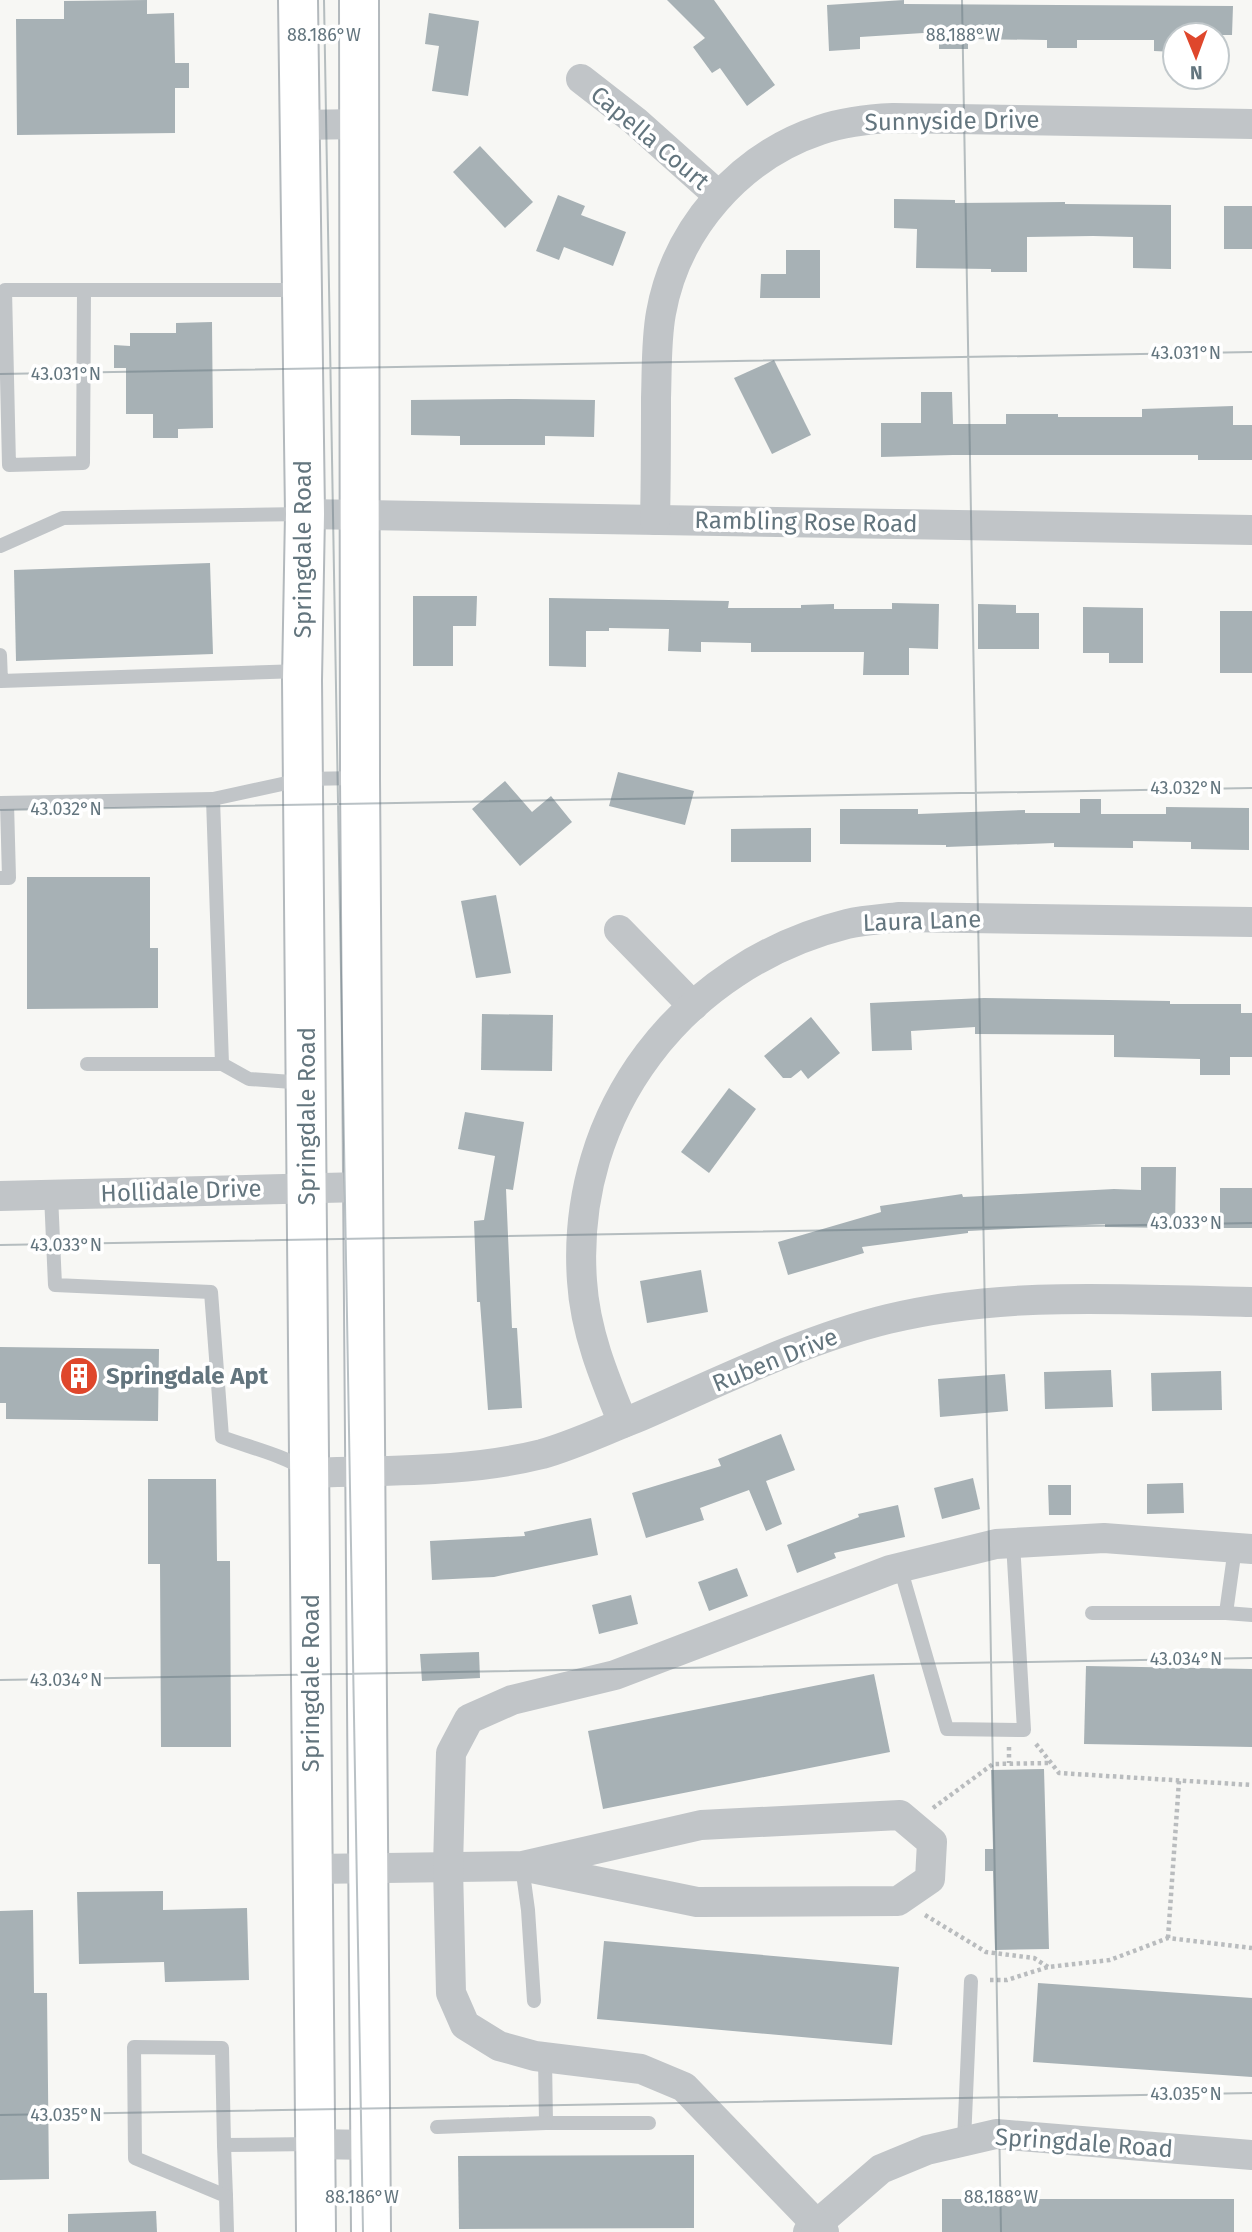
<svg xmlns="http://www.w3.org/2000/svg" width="1252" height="2232" viewBox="0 0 1252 2232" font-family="'Fira Sans',sans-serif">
<rect width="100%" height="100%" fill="#f7f7f4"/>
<g fill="#a7b1b5">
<path d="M147 0V14L174 13 175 63H189V88H175V133L17 135 16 19H64V1Z"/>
<path d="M667 0H714L775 85 747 106 720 68 712 73 693 47 705 38Z"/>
<path d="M904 0V4L1233 6 1232 35H1175V52L1154 51V40H1077V48H1047V40L968 39V49H939V32L860 37V49L829 51 827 5Z"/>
<path d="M429 13 479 21 468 96 432 91 439 46 425 44Z"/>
<path d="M480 146 533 202 505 228 453 172Z"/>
<path d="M558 195 585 206 581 215 626 232 613 266 564 247 559 260 536 251Z"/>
<path d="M894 199 955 200V203L1065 202V204L1171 205V269L1133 268V237L1093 236 1027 237V272H991V269L916 268 917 229 894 228Z"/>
<rect x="1224" y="206" width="28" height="43"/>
<path d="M786 250H820V298H760L761 274H786Z"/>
<path d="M212 322 213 428 178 429V438H153V414H126V368H114V345L130 346V333H176V323Z"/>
<path d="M774 360 811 435 772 454 734 378Z"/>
<path d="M921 392H952L953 424H1006V414H1058V417H1142V409L1233 406V425H1252V460H1198V455H953L881 457V423H921Z"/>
<path d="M516 399 595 400 594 437 545 436V445H460V436L411 435V400Z"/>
<path d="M210 563 213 654 16 661 14 570Z"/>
<path d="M413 596H477L476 626H453V666H413Z"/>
<path d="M549 598 729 601 728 608H801V605L834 604V609H892V603L939 604 938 649 909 648V675H863L864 652H751V643L701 642V652L668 651 669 629 609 628V631H586V667L549 666Z"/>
<path d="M978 604 1016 605V613H1039V649H978Z"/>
<path d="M1083 607 1143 608V663H1109V653H1083Z"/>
<rect x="1220" y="611" width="32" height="62"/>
<path d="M618 772 694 791 685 825 609 806Z"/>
<path d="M505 781 532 812 551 796 572 822 520 866 472 809Z"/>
<path d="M1080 799H1101V814H1166V807L1249 808V850L1191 849V842L1133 841V848L1054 847V843L946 847V845L840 844V809H918V814L1025 810V813H1080Z"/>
<path d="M811 828V862H731V829Z"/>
<path d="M27 877H150V948H158V1008L27 1009Z"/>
<path d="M496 895 511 973 476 978 461 901Z"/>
<path d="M984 998 1170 1001V1004H1241V1013H1252V1057H1230V1075H1200V1059L1114 1057V1035L975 1034V1027L911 1031 912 1050 872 1051 870 1003Z"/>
<path d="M482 1014 553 1015 552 1071 481 1070Z"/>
<path d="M811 1017 840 1053 808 1079 801 1070 791 1078H783L764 1056Z"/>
<path d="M729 1088 756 1109 709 1173 681 1152Z"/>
<path d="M465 1112 524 1122 513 1190 506 1189 512 1328H517L522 1408 488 1410 480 1302H477L474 1221 484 1220 495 1156 458 1149Z"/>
<path d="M1141 1167H1176L1175 1228 1105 1227V1224L968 1231V1233L862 1247 864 1253 788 1275 778 1242 881 1212 880 1206 962 1194 963 1197 1114 1189 1141 1190Z"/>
<rect x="1220" y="1188" width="32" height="40"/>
<path d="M701 1270 708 1312 647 1323 640 1281Z"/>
<path d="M0 1347 159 1349 158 1421 6 1419V1403H0Z"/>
<path d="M1111 1370 1113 1407 1045 1409 1044 1372Z"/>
<path d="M1221 1371 1222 1410 1152 1411 1151 1373Z"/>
<path d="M1005 1374 1008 1411 940 1417 938 1379Z"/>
<path d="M781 1434 795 1470 766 1481 782 1524 766 1531 749 1490 700 1508 704 1520 646 1538 632 1493 721 1466 718 1459Z"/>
<path d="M973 1478 980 1509 942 1519 934 1488Z"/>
<path d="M148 1479H216L217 1561H230L231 1747H161L160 1564H148Z"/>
<path d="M1183 1483 1184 1513 1147 1514V1484Z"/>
<path d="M1048 1485H1071V1515H1049Z"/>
<path d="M898 1505 905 1537 834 1553 836 1558 797 1573 787 1545 859 1517 858 1514Z"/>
<path d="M591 1518 598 1555 494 1577 432 1580 430 1541 525 1536 524 1532Z"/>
<path d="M737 1568 748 1596 709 1611 698 1582Z"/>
<path d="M631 1595 638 1624 599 1634 592 1605Z"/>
<path d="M479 1652 480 1678 422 1681 420 1654Z"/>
<path d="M1086 1666 1252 1669V1747L1084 1744Z"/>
<path d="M874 1674 890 1752 603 1809 588 1731Z"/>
<path d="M1044 1769 1049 1949 995 1950 993 1871H985V1849H993L991 1770Z"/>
<path d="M163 1891V1910L247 1908 249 1980 165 1982 164 1962 79 1964 77 1892Z"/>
<path d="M33 1910 34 1993H47L49 2179 0 2180V1911Z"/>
<path d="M604 1941 899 1967 892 2045 597 2019Z"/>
<path d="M1038 1983 1252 1998V2077L1033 2062Z"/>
<path d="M694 2155V2228L459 2229 458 2156Z"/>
<rect x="942" y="2199" width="292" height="33"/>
<path d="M156 2211 157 2232H68V2214Z"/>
</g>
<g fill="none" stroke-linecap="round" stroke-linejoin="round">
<defs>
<g id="secondary">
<path d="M298 0 305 514 302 680 316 2232"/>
<path d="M359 0 360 778 371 2232"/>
</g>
</defs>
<use href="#secondary" stroke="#b3b9bd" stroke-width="42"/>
<g stroke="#b9bcbe" stroke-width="4.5" stroke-dasharray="3.5 3.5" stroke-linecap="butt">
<path d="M1036 1744 1059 1773 1252 1785"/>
<path d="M1009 1747V1763"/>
<path d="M933 1808 993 1764 1050 1763"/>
<path d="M925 1915 986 1952 1034 1958 1048 1967"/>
<path d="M1168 1938 1179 1781"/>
<path d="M990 1980H1007L1048 1967 1110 1960 1168 1938 1252 1948"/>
</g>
<g stroke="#c1c5c8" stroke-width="14">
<path d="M84 290 83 463 9 465 5 290H300"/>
<path d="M0 546 63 518 304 514"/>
<path d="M0 655 1 681 301 671"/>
<path d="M213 799 305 779 358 778"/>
<path d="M0 803 213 799 222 1064"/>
<path d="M0 878H9L7 803"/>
<path d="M87 1064H222L249 1079 306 1083"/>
<path d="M51 1195 55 1285 211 1292 222 1437C248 1447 283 1455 306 1470"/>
<path d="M900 1567 947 1729 1024 1730 1013 1543"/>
<path d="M1092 1613H1226L1235 1548"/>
<path d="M1226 1613 1252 1615"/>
<path d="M522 1866 528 1910 534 2001"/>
<path d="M545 2057 546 2123H649"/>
<path d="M437 2127 546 2123"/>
<path d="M964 2141 971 1981"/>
<path d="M224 2145 226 2196"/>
<path d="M227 2232 226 2196 135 2158 134 2047 222 2048 224 2145 312 2144"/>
</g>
<g stroke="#c1c5c8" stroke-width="30">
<path d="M581 79 635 121 719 196"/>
<path d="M299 125 359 124"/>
<path d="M305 514 1252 530"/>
<path d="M655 520C656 479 656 438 656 398 657 370 656 340 661 313 676 229 739 157 820 130 843 122 869 119 893 118L1252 124"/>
<path d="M619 930 693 1006"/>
<path d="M0 1196 362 1187"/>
<path d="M623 1423C604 1377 585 1331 582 1281 570 1111 683 965 847 924 864 920 883 919 900 917L1252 922"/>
<path d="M310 1473C387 1470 466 1473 542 1454 574 1445 605 1430 636 1418 717 1383 802 1340 888 1319 1007 1290 1131 1300 1252 1302"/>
<path d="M313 1869 522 1866 697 1902 898 1901 930 1879 932 1842 900 1815 701 1825 522 1866"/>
<path d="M314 2144 370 2145"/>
<path d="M808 2232 881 2169 927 2150 996 2134 1252 2155"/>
<path d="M824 2232 684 2087 641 2069 535 2056 499 2046 465 2025 451 1993 448 1867 451 1753 469 1719 512 1700 615 1675 890 1570 996 1544 1104 1538 1252 1549"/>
</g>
<use href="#secondary" stroke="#fff" stroke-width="38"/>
</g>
<path fill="none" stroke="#63757e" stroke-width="2" stroke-opacity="0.45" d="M324 0 363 2232M962 0 1001 2232M0 374 1252 352M0 810 1252 788M0 1245 1252 1223M0 1680 1252 1658M0 2115 1252 2093"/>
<defs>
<symbol id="building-disc" viewBox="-11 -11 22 22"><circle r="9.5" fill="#df472c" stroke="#fff"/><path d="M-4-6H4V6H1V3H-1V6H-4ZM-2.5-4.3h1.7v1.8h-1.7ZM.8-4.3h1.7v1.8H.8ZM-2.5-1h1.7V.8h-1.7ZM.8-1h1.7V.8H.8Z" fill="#fff"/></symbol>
</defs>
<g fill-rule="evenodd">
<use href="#building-disc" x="57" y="1354" width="44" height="44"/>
</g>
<g text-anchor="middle" stroke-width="7" stroke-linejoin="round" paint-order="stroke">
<g font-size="24" fill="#63757e" stroke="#fff">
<text transform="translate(952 121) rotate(-1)" y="8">Sunnyside Drive</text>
<text transform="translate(650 138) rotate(40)" y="8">Capella Court</text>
<text transform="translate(806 522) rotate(1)" y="8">Rambling Rose Road</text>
<text transform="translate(303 549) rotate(-90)" y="8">Springdale Road</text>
<text transform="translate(922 921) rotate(-2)" y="8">Laura Lane</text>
<text transform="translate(307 1116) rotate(-90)" y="8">Springdale Road</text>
<text transform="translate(181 1191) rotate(-2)" y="8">Hollidale Drive</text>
<text transform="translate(775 1360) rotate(-22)" y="8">Ruben Drive</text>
<text transform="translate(311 1683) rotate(-90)" y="8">Springdale Road</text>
<text transform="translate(1084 2143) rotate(4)" y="8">Springdale Road</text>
</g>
<g font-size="24" font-weight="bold" fill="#63757e" stroke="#fff" text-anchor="start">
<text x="106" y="1384">Springdale Apt</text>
</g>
</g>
<g font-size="18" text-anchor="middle" fill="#63757e" stroke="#fff" stroke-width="7" stroke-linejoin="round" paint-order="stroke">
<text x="324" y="41">88.186°W</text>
<text x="963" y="41">88.188°W</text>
<text x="1186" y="359">43.031°N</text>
<text x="66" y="380">43.031°N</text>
<text x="1186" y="794">43.032°N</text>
<text x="66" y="815">43.032°N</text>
<text x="1186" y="1229">43.033°N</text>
<text x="66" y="1251">43.033°N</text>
<text x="1186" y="1665">43.034°N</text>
<text x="66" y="1686">43.034°N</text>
<text x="1186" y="2100">43.035°N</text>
<text x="66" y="2121">43.035°N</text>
<text x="362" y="2203">88.186°W</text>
<text x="1001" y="2203">88.188°W</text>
</g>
<g transform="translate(1196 56) rotate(179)"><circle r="33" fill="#ffffff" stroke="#c1c8cb" stroke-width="2"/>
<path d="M0-5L12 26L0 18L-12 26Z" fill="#df472c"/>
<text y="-10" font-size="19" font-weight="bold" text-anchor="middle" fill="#63757e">N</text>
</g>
</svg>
